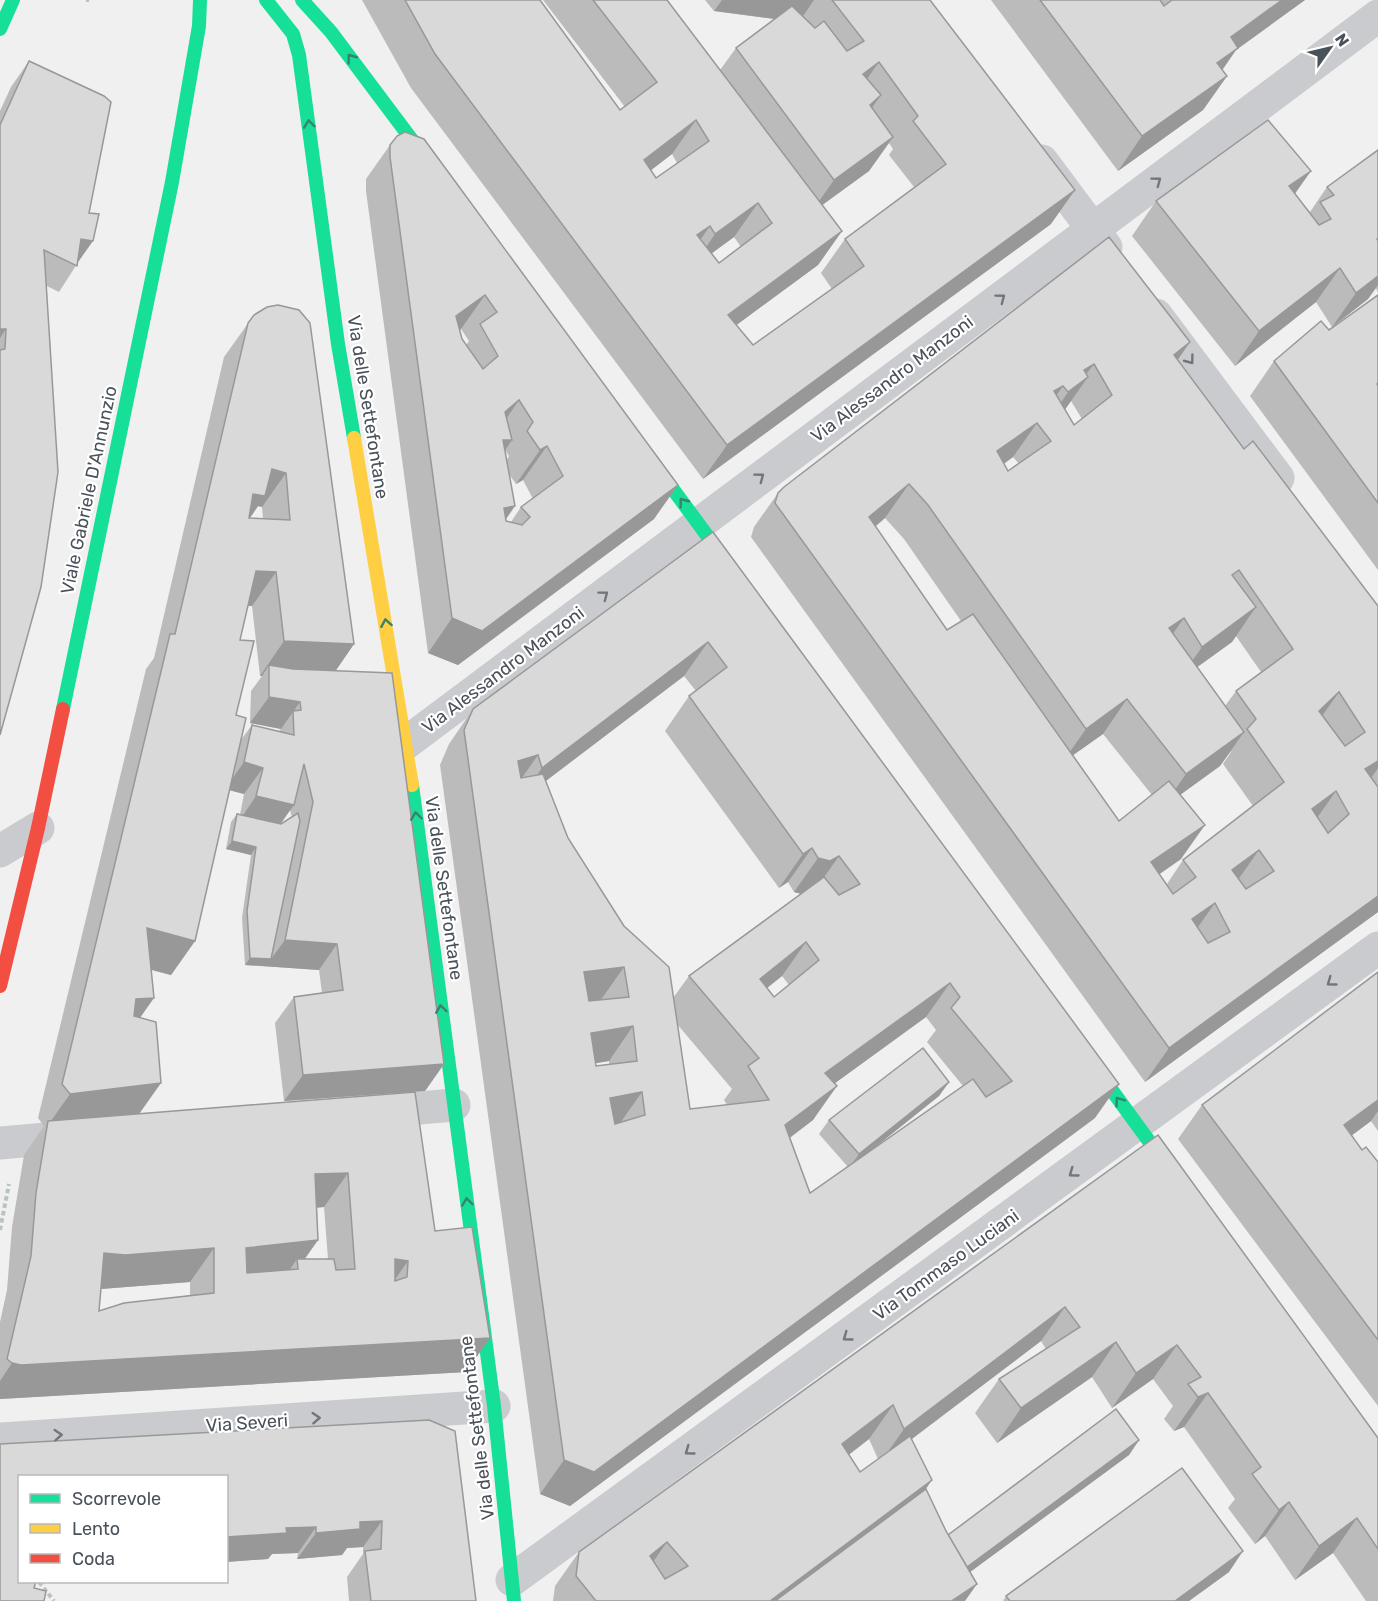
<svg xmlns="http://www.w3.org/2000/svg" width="1378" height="1601" viewBox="0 0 1378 1601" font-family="Rubik,sans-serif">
<rect width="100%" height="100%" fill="#f0f0f0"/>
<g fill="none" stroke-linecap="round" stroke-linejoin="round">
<g stroke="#b9c2c0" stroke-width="4" stroke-dasharray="4.5 3" stroke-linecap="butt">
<path d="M86 0H89"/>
<path d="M0 1230 9 1184"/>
<path d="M39 1582 54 1601"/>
</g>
<g stroke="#cacbce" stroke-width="33">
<path d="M1042 161 1106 247"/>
<path d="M1156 315 1278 478"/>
<path d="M406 743 1378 16"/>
<path d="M0 851 38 828"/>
<path d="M373 1112 454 1105"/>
<path d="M0 1143 79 1136"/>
<path d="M0 1439 494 1406"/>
<path d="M512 1580 1378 948"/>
</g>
<g stroke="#16e098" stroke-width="14">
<path d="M266 0 293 34 299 55 338 344 354 438"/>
<path d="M302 0 331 32 433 168"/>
<path d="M0 29 13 0"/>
<path d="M647 454 734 572"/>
<path d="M63 709 172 182 199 26 200 0"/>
<path d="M412 785 494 1406 514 1601"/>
<path d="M1086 1055 1176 1178"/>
</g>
<path stroke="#ffcf43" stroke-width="14" d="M354 438 412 785"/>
<path stroke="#f24e42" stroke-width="14" d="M0 986 38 828 63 709"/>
</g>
<g fill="#bbb" fill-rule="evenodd">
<path d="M362 0H540L620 110 625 107 543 0H667L720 70 736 48 774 19 714 11 705 0H930L1051 224 703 479 411 88ZM889 143 893 149 889 155 914 187 845 239 821 273 832 289 753 345 736 325 818 265 842 231 822 205 869 171ZM672 154 677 163 656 178 651 170ZM734 237 741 247 719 263 711 253Z"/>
<path d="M991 0H1305L1236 50 1222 70 1227 76 1203 110 1118 171Z"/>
<path d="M29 61 77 264 59 292 47 286 0 735V111L11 87Z"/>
<path d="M390 145 654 519 458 665 428 653 366 191V179ZM461 329 469 341 466 345 462 339 459 330ZM505 450 509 456 507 460ZM509 474 516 484 523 480 533 499 521 507 511 522 506 521V520Z"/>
<path d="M1378 150V293L1376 288 1368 299 1333 327 1378 295V570L1250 396 1274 361 1332 327 1316 302 1235 366 1132 236 1156 201 1295 194 1310 212 1327 187Z"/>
<path d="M1109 237 1178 360 1244 449 1378 606V912L1145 1082 751 537 754 527 778 493ZM1071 401 1082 419 1074 425 1065 409ZM1013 457 1019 464 1008 471 1004 464ZM885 518 904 539 961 621 947 630 875 527ZM1236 636 1261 672 1236 691 1225 706 1197 667 1232 642ZM1103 734 1152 795 1119 821 1073 755ZM1231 751V752L1223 764 1253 806 1183 860 1167 884 1159 874 1181 859 1180 795 1220 766Z"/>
<path d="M254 315 354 644 336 670 444 1064 425 1091 284 1101 275 1023 294 997 322 993 319 970 245 965 242 918 251 855 226 849 231 822 237 814 240 815 244 794 229 790 195 941 171 975 151 970 140 1018 139 1114 415 1092 435 1231 466 1372 0 1399V1322L7 1290 12 1227 24 1155 44 1126 38 1118 146 669 154 658 224 357ZM258 506 262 507 263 519 250 518ZM248 606H252L260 676H262L251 691 250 723 281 729 279 731 252 725 240 741 236 715 240 640ZM290 810 292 817 281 824ZM324 1207 328 1259H305L318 1240 317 1208ZM190 1282V1295L99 1311 101 1289Z"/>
<path d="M713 532 1095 1118 570 1506 540 1494 440 765 449 744 473 709ZM684 676 696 691 689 696 665 731 779 888 788 882 794 892 801 894 689 976 673 998 624 926 568 838 546 781ZM782 976 789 985 774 997 767 988ZM926 1017 936 1030 927 1042 963 1086 872 1150 939 1096 949 1082 829 1120 819 1134 848 1167 810 1193 790 1138 813 1120 834 1083ZM677 1024 732 1089 724 1100 727 1105 690 1109ZM609 1061V1064L596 1066V1063Z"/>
<path d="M1378 972V1131L1371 1121 1351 1136 1362 1150 1378 1162V1406L1178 1139 1202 1105Z"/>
<path d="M1158 1135 1378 1438V1601H1366L1333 1553 1295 1580 1265 1536 1255 1544 1228 1508 1235 1499 1184 1427 1174 1431 1164 1419 1173 1406 1153 1379 1112 1408 1092 1377 997 1443 975 1413 999 1379 1046 1349 1041 1341 912 1439 926 1489 948 1535 1139 1440 1129 1455 970 1572 965 1601H553L555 1586 579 1552ZM869 1439 878 1459 860 1472 849 1455Z"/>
<path d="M429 1420 476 1601H349L347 1577 363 1554V1547L347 1548 342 1555 297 1559 298 1553 272 1554 268 1559 226 1562V1476H20L34 1588 0 1601V1444Z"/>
<path d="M1229 1572 1189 1601H1003L1006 1596Z"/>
</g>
<g fill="#989899">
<path d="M722 0H814L799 22 714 11Z"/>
<path d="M1282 0H1305L1236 50 1214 82 1193 97 1231 37Z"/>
<path d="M879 62 855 96 863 74Z"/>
<path d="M1227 76 1203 110 1118 171 1142 136Z"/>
<path d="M881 95 857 129 870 105Z"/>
<path d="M696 120 672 154 620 194 644 160Z"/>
<path d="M893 137 869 171 810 214 834 180Z"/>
<path d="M1311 171 1287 205 1289 186Z"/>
<path d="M1075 190 1051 224 703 479 727 445Z"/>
<path d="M758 203 734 237 692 268 715 234Z"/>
<path d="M710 226 686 260 697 235Z"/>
<path d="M842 231 818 265 704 349 728 315Z"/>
<path d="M81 239 93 241 76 265Z"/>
<path d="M1340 268 1316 302 1235 366 1259 331Z"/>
<path d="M1378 276V285L1368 299 1332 327 1356 293Z"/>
<path d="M485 295 461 329 432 350 456 316Z"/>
<path d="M0 329H6L0 338Z"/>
<path d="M1190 342 1166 377 1174 355Z"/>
<path d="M1094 364 1080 382 1088 377 1064 411 1044 426 1084 370Z"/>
<path d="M1063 386 1039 420 1054 391Z"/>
<path d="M519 400 495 435 505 412Z"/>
<path d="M1037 423 1013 457 973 485 997 451Z"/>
<path d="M503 440H512L488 475Z"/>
<path d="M547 446 523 480 516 484 540 450Z"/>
<path d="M272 469 286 473 262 507 258 506 241 531 253 494Z"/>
<path d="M909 484 885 518 845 552 869 517Z"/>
<path d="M678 485 654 519 458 665 428 653 452 618Z"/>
<path d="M515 506 491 541 504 508Z"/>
<path d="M256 571 276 572 252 606 232 605Z"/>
<path d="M1256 607 1232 642 1178 681 1202 647Z"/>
<path d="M1184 618 1160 652 1169 628Z"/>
<path d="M284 641 354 644 330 679 269 665 262 676H260Z"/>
<path d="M708 642 684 676 518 802 542 768Z"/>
<path d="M1339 692 1315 726 1319 711Z"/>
<path d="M269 697 300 702 281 729 250 723Z"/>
<path d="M1127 699 1103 734 1062 763 1086 729Z"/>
<path d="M1244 732 1220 766 1162 808 1186 774Z"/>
<path d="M538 755 514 789 518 761Z"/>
<path d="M1378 761V768L1363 790 1341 803 1365 769Z"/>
<path d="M244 762 263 768 244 794 225 789Z"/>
<path d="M1336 791 1312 825V809Z"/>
<path d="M256 796 294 805 275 831 238 823Z"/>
<path d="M1205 825 1181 859 1127 897 1151 862Z"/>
<path d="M232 841 256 847 251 855 226 849Z"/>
<path d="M812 848 788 882 779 888 803 854Z"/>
<path d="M1259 850 1235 884 1232 870Z"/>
<path d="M839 856 815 890 806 895 794 892 818 858Z"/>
<path d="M1378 896V912L1145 1082 1169 1048Z"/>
<path d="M1215 903 1191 937 1192 919Z"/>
<path d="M147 928 195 941 171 975 123 962Z"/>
<path d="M285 940 337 944 319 970 245 965 250 958 271 959Z"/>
<path d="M806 942 782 976 736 1013 760 979Z"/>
<path d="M624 967 600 1001 560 1007 584 972Z"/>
<path d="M950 983 926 1017 801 1108 825 1073Z"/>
<path d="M154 998 130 1032 136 999Z"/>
<path d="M633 1026 609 1061 567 1068 591 1033Z"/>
<path d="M444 1064 425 1091 284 1101 303 1075Z"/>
<path d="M949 1082 939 1096 849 1168 859 1154Z"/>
<path d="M161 1083 137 1117 46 1128 70 1094Z"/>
<path d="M1119 1084 1095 1118 570 1506 540 1494 564 1460Z"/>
<path d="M837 1086 813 1120 761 1159 785 1125Z"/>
<path d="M642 1092 618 1126 586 1132 610 1098Z"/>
<path d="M1378 1100V1111L1371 1121 1320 1159 1344 1125Z"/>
<path d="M348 1173 324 1207 291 1209 315 1174Z"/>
<path d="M318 1240 298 1268 297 1259 286 1275 222 1282 246 1248Z"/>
<path d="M214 1248 190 1282 101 1289 104 1253Z"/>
<path d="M395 1259 408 1261 384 1295Z"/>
<path d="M1065 1307 1041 1341 880 1463 904 1429Z"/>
<path d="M490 1338 466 1372 0 1399V1381L12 1363Z"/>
<path d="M1116 1342 1092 1377 997 1443 1021 1408Z"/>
<path d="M1177 1345 1153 1379 1112 1408 1136 1373Z"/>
<path d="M1208 1393 1184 1427 1174 1431 1198 1397Z"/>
<path d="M893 1405 869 1439 818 1478 842 1444Z"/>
<path d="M1139 1440 1129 1455 947 1589 957 1574Z"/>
<path d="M932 1480 908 1515 792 1601H770Z"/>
<path d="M1289 1502 1265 1536 1255 1544 1279 1510Z"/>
<path d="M1357 1518 1333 1553 1295 1580 1319 1546Z"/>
<path d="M382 1521 363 1547 347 1548 342 1555 297 1559 316 1533 360 1522Z"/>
<path d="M316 1527 298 1553 272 1554 268 1559 226 1562V1537L286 1528Z"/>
<path d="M667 1542 643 1576 650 1556Z"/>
<path d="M1243 1551 1229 1572 1189 1601H1175Z"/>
<path d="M977 1584 965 1601H952L953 1600Z"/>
</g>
<g fill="#d9d9da" stroke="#989899" stroke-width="1.5" fill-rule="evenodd">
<path d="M405 0H540L620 110 657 82 593 0H667L842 231 728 315 753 345 864 266 845 239 946 164 913 121 918 116 879 62 863 74 881 95 870 105 893 137 834 180 736 48 792 6 815 28 824 21 847 51 864 41 832 0H930L1075 190 727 445 435 54ZM696 120 709 141 656 178 644 160ZM758 203 772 223 719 263 697 235 710 226 715 234Z"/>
<path d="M1040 0H1160L1164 6 1172 0H1282L1231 37 1238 48 1217 63 1227 76 1142 136Z"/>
<path d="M29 61 104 96 111 102 89 213 99 214 93 241 81 239 77 266 44 250 58 472 41 587 0 735V350L5 349 6 329H0V125Z"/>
<path d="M1268 120 1311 171 1289 186 1319 225 1331 219 1320 202 1334 195 1327 187 1378 150V238L1377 239 1378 241V276L1356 293 1340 268 1259 331 1156 201Z"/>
<path d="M405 132 424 139 678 485 482 631 452 618 390 157V145L397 136ZM485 295 497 312 480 324 498 356 483 369 462 339 456 316ZM519 400 533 422 527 431 540 450 547 446 563 476 521 507 530 517 522 525 506 521 504 508 515 506 503 440H512L505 412Z"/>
<path d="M1109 237 1190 342 1174 355 1244 449 1253 441 1378 606V761L1365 769 1378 787V896L1169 1048 775 503 778 493 784 487ZM1094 364 1112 395 1074 425 1054 391 1063 386 1068 392 1088 377 1084 370ZM1037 423 1051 441 1008 471 997 451ZM909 484 928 505 1086 729 1127 699 1186 774 1244 732 1169 628 1184 618 1202 647 1256 607 1232 575 1239 570 1293 649 1236 691 1256 719 1247 729 1284 782 1183 860 1196 877 1173 894 1151 862 1205 825 1169 781 1119 821 973 614 947 630 869 517ZM1339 692 1365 732 1345 746 1319 711ZM1336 791 1349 814 1328 833 1312 809ZM1259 850 1274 871 1246 889 1232 870ZM1215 903 1230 932 1208 943 1192 919Z"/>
<path d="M1378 295V383L1377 384 1378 386V503L1274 361 1321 321 1329 330Z"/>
<path d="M278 305 299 310 310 323 354 644 284 641 276 572 256 571 240 640 254 641 236 715 246 718 195 941 147 928 154 998 136 999 134 1016 156 1022 161 1083 70 1094 62 1084 170 634H175L248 323 254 315 267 307ZM272 469 286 473 290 520 249 518 253 494 265 496Z"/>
<path d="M713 532 1119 1084 594 1472 564 1460 464 730 473 709ZM708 642 727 667 689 696 803 854 812 848 818 858 830 861 839 856 860 884 839 895 824 877 689 976 759 1058 748 1066 769 1100 690 1109 669 967 624 926 568 838 543 774 521 778 518 761 538 755 542 768ZM806 942 819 960 774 997 760 979ZM624 967 629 997 589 1001 584 972ZM950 983 960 997 951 1008 1012 1081 986 1097 973 1079 810 1193 785 1125 837 1086 825 1073ZM633 1026 637 1061 596 1066 591 1033ZM642 1092 645 1115 615 1124 610 1098Z"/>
<path d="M269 665 293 669 392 673 444 1064 303 1075 294 997 343 990 337 944 285 940 313 802 304 764 294 805 256 796 263 768 244 762 252 725 294 735 293 711 301 710 300 702 269 697Z"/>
<path d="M298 813 300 821 271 959 250 958 247 911 256 847 232 841 237 814 281 824Z"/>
<path d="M1378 972V1100L1344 1125 1362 1150 1366 1147 1378 1162V1340L1202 1105Z"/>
<path d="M923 1048 949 1082 859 1154 829 1120Z"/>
<path d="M415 1092 435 1231 472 1227 490 1338 21 1365 12 1363 7 1359 31 1256 36 1193 48 1121ZM348 1173 355 1269 336 1270 334 1259H297L298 1269 247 1273 246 1248 318 1240 315 1174ZM214 1248V1293L124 1303 99 1311 104 1253 125 1255ZM395 1259 408 1261 407 1277 395 1281Z"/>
<path d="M1158 1135 1378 1438V1549L1357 1518 1319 1546 1289 1502 1279 1510 1252 1474 1261 1467 1208 1393 1198 1397 1188 1384 1201 1377 1177 1345 1136 1373 1116 1342 1021 1408 999 1379 1080 1327 1065 1307 904 1429 893 1405 842 1444 860 1472 910 1436 932 1480 770 1601H596L576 1576 579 1552ZM667 1542 688 1566 665 1579 650 1556Z"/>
<path d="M1116 1409 1139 1440 967 1567 948 1535Z"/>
<path d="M429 1420 455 1431 476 1601H371L365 1551 381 1549 382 1521 360 1522V1529L316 1533V1527L286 1528 287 1533 226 1537V1476H20V1581H36L34 1588 46 1591 44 1601H0V1444Z"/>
<path d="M1182 1468 1243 1551 1175 1601H1010L1006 1596Z"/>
<path d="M926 1489 946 1531 977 1584 953 1600 954 1601H775Z"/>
</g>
<defs><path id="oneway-chevron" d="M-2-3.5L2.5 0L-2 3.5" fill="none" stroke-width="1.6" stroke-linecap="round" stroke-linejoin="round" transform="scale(1.5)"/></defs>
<g stroke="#378370">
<use href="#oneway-chevron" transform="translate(351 58) rotate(-127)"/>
<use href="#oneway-chevron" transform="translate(309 124) rotate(-97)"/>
<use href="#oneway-chevron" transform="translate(683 502) rotate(-127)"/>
<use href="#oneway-chevron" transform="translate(386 623) rotate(-100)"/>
<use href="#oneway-chevron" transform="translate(416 816) rotate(-98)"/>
<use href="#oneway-chevron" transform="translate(441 1009) rotate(-98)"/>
<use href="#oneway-chevron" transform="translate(1119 1101) rotate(-126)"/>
<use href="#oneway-chevron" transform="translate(467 1202) rotate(-97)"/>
</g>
<g stroke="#70767d">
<use href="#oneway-chevron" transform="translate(1157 181) rotate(-37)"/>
<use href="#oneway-chevron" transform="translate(1001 298) rotate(-37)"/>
<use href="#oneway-chevron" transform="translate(1190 360) rotate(53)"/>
<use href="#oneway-chevron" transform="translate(760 477) rotate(-37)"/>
<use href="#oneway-chevron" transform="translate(604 595) rotate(-37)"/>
<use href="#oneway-chevron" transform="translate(1331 982) rotate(144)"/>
<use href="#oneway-chevron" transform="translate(1073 1173) rotate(144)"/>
<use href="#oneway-chevron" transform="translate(847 1337) rotate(144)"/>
<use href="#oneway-chevron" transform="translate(316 1418) rotate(-4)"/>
<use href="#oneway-chevron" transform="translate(58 1435) rotate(-4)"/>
<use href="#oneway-chevron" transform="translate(689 1451) rotate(144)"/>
</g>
<g text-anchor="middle" stroke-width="4.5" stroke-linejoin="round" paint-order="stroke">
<g font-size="18" fill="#49515a" stroke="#fff">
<text transform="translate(892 379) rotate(-37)" y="6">Via Alessandro Manzoni</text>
<text transform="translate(368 407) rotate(81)" y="6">Via delle Settefontane</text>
<text transform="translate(89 490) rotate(-78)" y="6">Viale Gabriele D'Annunzio</text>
<text transform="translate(503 670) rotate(-37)" y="6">Via Alessandro Manzoni</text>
<text transform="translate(444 888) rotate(82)" y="6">Via delle Settefontane</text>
<text transform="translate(946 1265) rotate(-36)" y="6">Via Tommaso Luciani</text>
<text transform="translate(247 1423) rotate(-4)" y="6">Via Severi</text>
<text transform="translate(477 1428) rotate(-97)" y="6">Via delle Settefontane</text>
</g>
</g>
<rect x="18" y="1475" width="210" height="108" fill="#ffffff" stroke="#b6b9bd" stroke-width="1.5"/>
<rect x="30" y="1494" width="30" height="9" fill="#16e098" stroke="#b6b9bd" stroke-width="1.5"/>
<text x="72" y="1505" font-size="18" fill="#49515a">Scorrevole</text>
<rect x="30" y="1524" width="30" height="9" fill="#ffcf43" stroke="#b6b9bd" stroke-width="1.5"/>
<text x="72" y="1535" font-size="18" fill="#49515a">Lento</text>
<rect x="30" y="1554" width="30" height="9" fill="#f24e42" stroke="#b6b9bd" stroke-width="1.5"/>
<text x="72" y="1565" font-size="18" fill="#49515a">Coda</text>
<g transform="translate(1330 48) rotate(56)" stroke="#ffffff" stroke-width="4.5" paint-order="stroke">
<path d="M0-4.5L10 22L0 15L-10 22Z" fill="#49515a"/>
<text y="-9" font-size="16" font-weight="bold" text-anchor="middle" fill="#49515a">N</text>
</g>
</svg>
